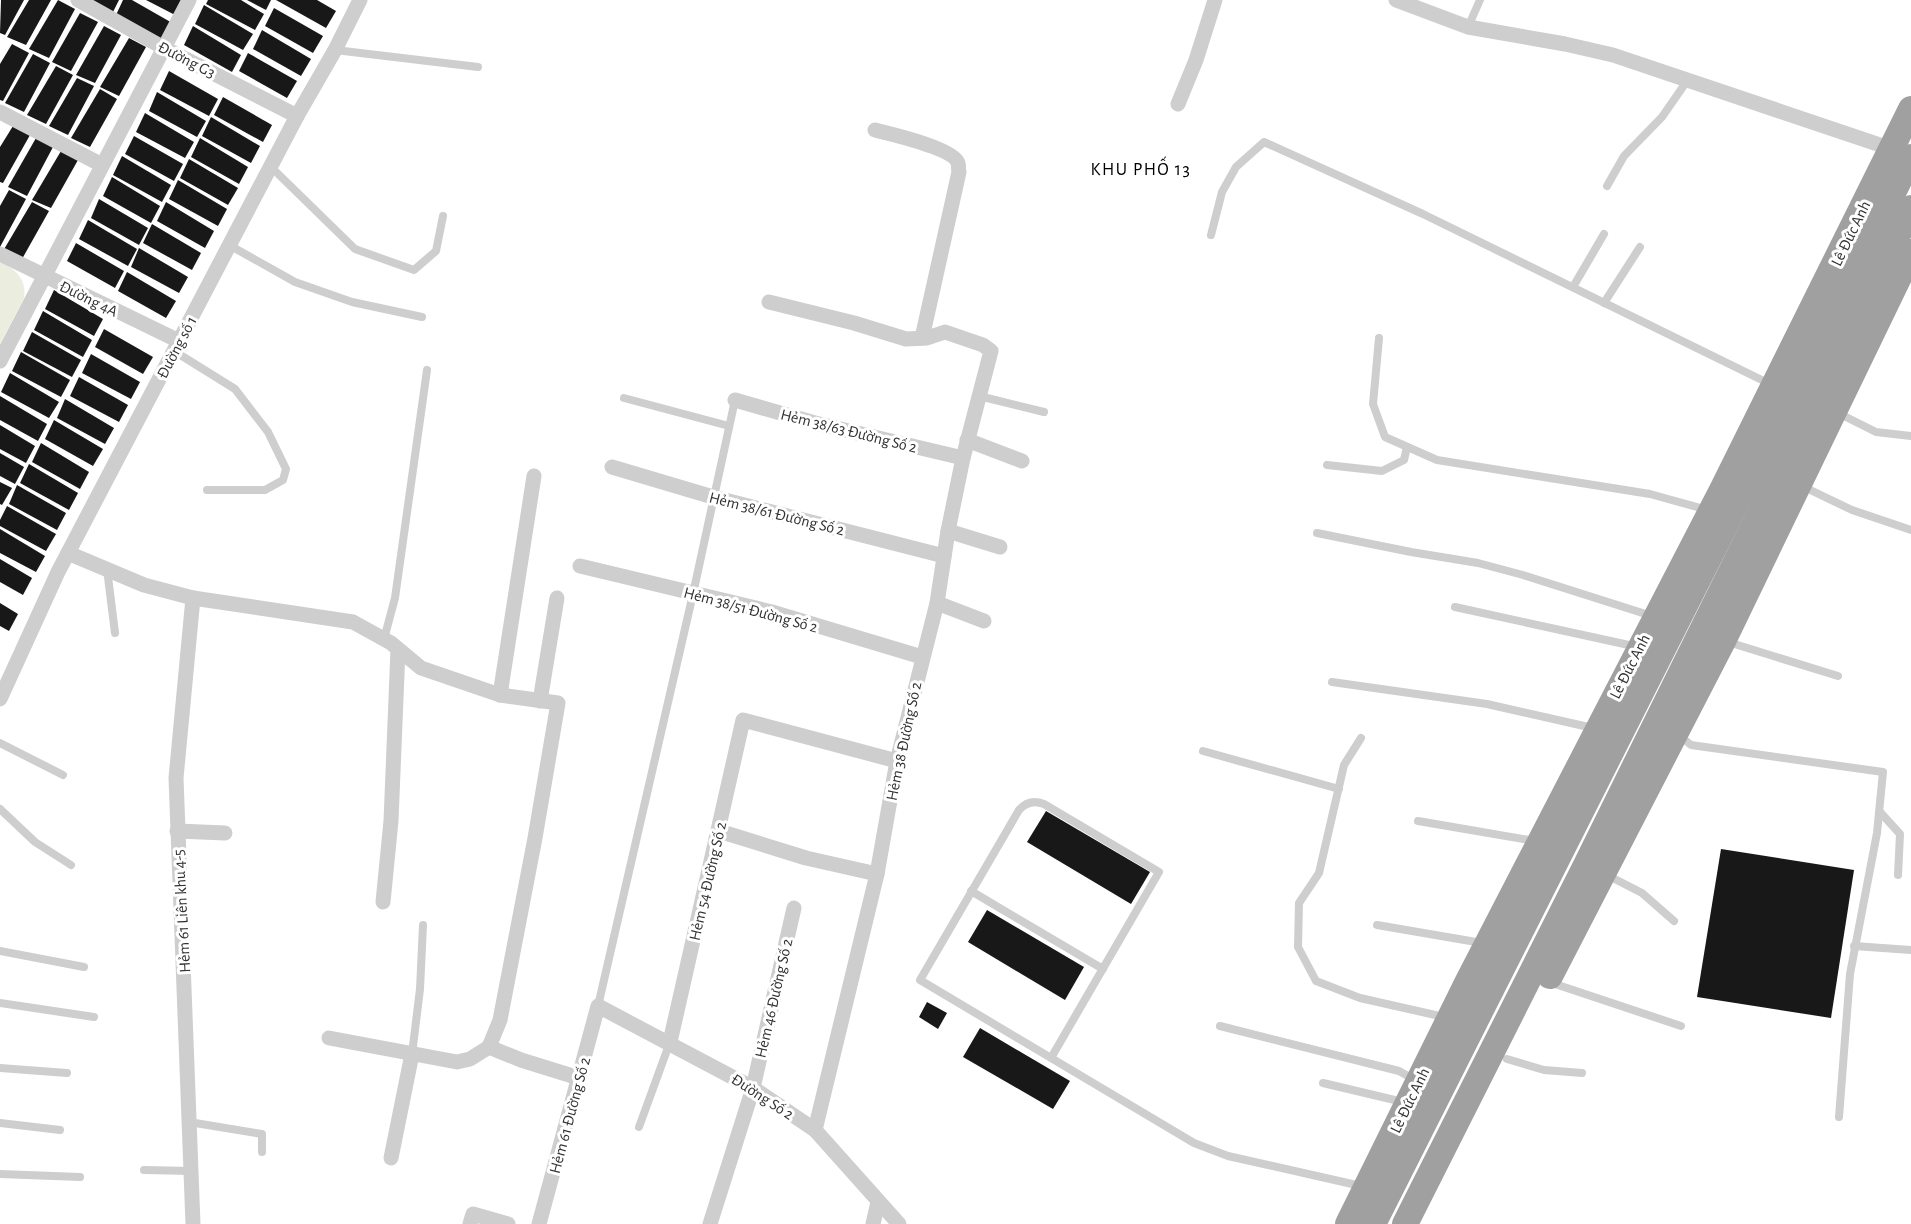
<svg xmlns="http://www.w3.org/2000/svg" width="1911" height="1224" viewBox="0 0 1911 1224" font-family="'Alegreya Sans',sans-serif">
<rect width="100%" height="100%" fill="#fff"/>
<path fill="#ebeedf" d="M0 261C15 269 27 279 24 298L0 344Z"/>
<g fill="#181818">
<path d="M1 0H24L5 35 0 33Z"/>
<path d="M29 0H51L26 45 7 37Z"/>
<path d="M58 0 75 9 49 58 29 49Z"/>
<path d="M91 0H119L113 12Z"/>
<path d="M123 0H132L174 24 165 41 116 15Z"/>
<path d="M146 0H185L177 16Z"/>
<path d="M208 0H241L264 14 255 30 206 4Z"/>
<path d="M247 0H271L266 10Z"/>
<path d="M276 0H317L336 11 326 28Z"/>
<path d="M204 5 253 34 243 50 195 24Z"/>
<path d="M274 8 323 36 313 53 265 26Z"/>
<path d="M80 13 98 22 71 71 52 62Z"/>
<path d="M104 26 121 35 95 83 76 75Z"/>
<path d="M193 26 241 55 232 72 184 45Z"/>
<path d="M262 30 311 59 301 76 253 49Z"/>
<path d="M129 38 146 47 119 96 100 87Z"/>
<path d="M12 44 29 53 3 101 0 100V64Z"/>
<path d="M248 53 297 81 287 98 239 71Z"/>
<path d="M33 54 50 63 24 112 5 103Z"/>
<path d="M56 66 73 75 46 124 27 115Z"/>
<path d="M169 71 218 99 209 116 160 90Z"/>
<path d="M77 78 94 86 68 135 49 126Z"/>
<path d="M100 89 117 99 90 147 71 138Z"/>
<path d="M157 92 206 121 197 137 149 111Z"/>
<path d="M223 97 272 125 263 142 214 115Z"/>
<path d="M145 113 194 142 185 158 136 132Z"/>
<path d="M211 117 260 146 251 163 202 136Z"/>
<path d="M13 126 30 135 3 183 0 182V147Z"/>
<path d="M134 136 183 164 174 181 125 154Z"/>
<path d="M36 138 53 147 27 196 8 187Z"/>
<path d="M200 138 248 167 239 184 191 157Z"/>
<path d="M61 151 78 160 51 208 32 200Z"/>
<path d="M122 156 171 185 162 202 113 175Z"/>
<path d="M189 159 238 188 228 205 180 178Z"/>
<path d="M112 177 160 206 151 223 103 196Z"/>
<path d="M178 180 227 209 218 226 169 199Z"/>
<path d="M9 190 26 199 0 247V206Z"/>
<path d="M99 199 148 228 139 245 91 218Z"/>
<path d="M32 202 49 211 22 259 3 251Z"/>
<path d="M166 202 214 231 205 248 157 221Z"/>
<path d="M88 220 137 249 128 266 79 239Z"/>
<path d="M152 224 201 253 192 270 143 243Z"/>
<path d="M76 243 124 271 115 288 67 261Z"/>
<path d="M139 248 188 277 179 293 131 267Z"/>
<path d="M127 272 176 301 166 318 118 291Z"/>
<path d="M54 290 103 319 94 336 45 309Z"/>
<path d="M43 311 92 340 83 357 34 330Z"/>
<path d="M104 329 153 357 143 374 95 347Z"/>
<path d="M32 332 81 360 72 377 23 351Z"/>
<path d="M21 352 70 380 61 397 12 371Z"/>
<path d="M91 354 140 382 131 399 82 373Z"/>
<path d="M10 373 59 402 49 418 1 392Z"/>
<path d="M79 377 128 405 119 422 70 396Z"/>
<path d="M0 396 47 424 38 441 0 420Z"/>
<path d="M65 399 114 428 105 444 57 418Z"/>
<path d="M54 420 103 449 93 466 45 439Z"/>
<path d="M0 425 35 446 26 463 0 449Z"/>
<path d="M41 443 89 472 80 489 32 462Z"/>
<path d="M0 453 24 467 15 484 0 476Z"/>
<path d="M29 464 78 493 69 510 20 483Z"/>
<path d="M0 482 12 488 2 505 0 504Z"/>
<path d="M17 485 66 513 57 530 9 504Z"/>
<path d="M7 506 56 534 46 551 0 526V520Z"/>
<path d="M0 529 45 556 36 572 0 553Z"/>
<path d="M0 559 32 578 23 595 0 582Z"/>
<path d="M0 603 18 614 9 631 0 626Z"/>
<path d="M1046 811 1150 872 1131 904 1027 842Z"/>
<path d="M1721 849 1854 870 1831 1018 1697 997Z"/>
<path d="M987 910 1084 967 1065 1000 968 942Z"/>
<path d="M927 1002 947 1013 938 1029 919 1017Z"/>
<path d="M980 1028 1070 1081 1053 1109 963 1057Z"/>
</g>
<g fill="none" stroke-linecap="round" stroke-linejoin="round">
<g stroke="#cecece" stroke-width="8">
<path d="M1468 27 1480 0"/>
<path d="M335 50 478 67"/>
<path d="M270 166 355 249 414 270 436 251 443 216"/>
<path d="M1607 186 1624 156 1662 117 1687 81"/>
<path d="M1211 235 1222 192 1236 167 1264 142 1423 214 1770 384"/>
<path d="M229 245 295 282 352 302 422 317"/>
<path d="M1573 287 1604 234"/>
<path d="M1604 303 1640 247"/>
<path d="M1379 338 1373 404 1385 437 1437 460 1650 494 1708 510"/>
<path d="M174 351 235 389 268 432 286 469 283 480 265 490H207"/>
<path d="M979 396 1044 412"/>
<path d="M624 398 729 426"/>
<path d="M1836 412 1876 432 1911 436"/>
<path d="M1327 465 1382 471 1404 460 1407 447"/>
<path d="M1802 486 1852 510 1911 530"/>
<path d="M1317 533 1411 552 1478 563 1523 575 1652 616"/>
<path d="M107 569 115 633"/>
<path d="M1455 607 1638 647"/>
<path d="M384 639 395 598 427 370"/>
<path d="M1728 642 1838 676"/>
<path d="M1332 682 1487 704 1593 728"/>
<path d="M1680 736 1691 745 1883 772 1877 833 1850 974 1839 1117"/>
<path d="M1361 738 1344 765 1319 873 1299 903 1298 947 1316 981 1360 998 1444 1017"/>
<path d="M0 743 63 775"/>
<path d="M1203 751 1339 789"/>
<path d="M0 809 35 842 71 865"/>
<path d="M1880 812 1900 834 1898 875"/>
<path d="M1418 821 1535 841"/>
<path d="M1607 875 1642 893 1674 921"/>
<path d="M971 891 1103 969"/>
<path d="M1377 925 1482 943"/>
<path d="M1854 946 1911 950"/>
<path d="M0 951 84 967"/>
<path d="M1549 982 1681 1026"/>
<path d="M0 1003 94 1017"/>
<path d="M598 1006 693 594 735 400"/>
<path d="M1220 1026 1399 1071 1415 1080"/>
<path d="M412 1054 420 989 423 925"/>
<path d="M1051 1058 1159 872 1044 804C1034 800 1026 802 1019 810L920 980 1194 1143 1228 1156 1361 1186"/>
<path d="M1507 1059 1544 1070 1582 1073"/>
<path d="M0 1068 67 1073"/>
<path d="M1323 1083 1403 1102"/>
<path d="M189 1122 262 1134V1152"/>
<path d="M0 1123 60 1130"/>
<path d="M639 1127 670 1042"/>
<path d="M144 1170 192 1171"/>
<path d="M0 1174 80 1177"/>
</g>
<g stroke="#cecece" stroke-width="15">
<path d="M78 0 164 48 297 116"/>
<path d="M1396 0 1468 27 1565 44 1613 55 1898 151"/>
<path d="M1178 104 1196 60 1215 0"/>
<path d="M0 112 102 165"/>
<path d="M875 130C890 134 953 148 958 163 959 166 958 169 959 172L922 338"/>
<path d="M0 254 179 341"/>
<path d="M769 302 854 323 906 339 927 338 945 332 983 345 991 351 963 458 948 531 937 603 897 761 877 874 815 1130"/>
<path d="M0 361 189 0"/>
<path d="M735 400 815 423 963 458"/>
<path d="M967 440 1022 461"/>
<path d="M612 467 713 497 944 556"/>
<path d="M948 531 1000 547"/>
<path d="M68 553 144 585 193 598 353 622 391 643 421 668 500 695 558 703 535 838 500 1020 489 1047 521 1060 579 1078"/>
<path d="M580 566 772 612 922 657"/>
<path d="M937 603 984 621"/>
<path d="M500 695 534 476"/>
<path d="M0 699 58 572 297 116 335 50 360 0"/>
<path d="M540 701 557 598"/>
<path d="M177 831 225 833"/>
<path d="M719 831 806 858 877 874"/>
<path d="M383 902 391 821 398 649"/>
<path d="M329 1038 457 1062 470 1059 489 1047"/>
<path d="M670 1042 743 720 897 761"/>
<path d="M391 1158 412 1054"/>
<path d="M193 1224 176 778 193 598"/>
<path d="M470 1224 473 1214 508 1224"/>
<path d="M539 1224 598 1006 753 1088 815 1130 899 1224"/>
<path d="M710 1224 753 1088 794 908"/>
<path d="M873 1224 878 1202"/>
</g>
<g stroke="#a0a0a0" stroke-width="26">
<path d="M1550 976 1723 641 1911 252"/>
<path d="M1348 1224 1468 981 1722 490 1911 109"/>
<path d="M1373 1224 1911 157"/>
<path d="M1405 1224 1586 865 1911 208"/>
</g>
</g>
<g text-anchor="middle" stroke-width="6" stroke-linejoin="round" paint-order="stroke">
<g font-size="16" fill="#313131" stroke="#fff">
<text transform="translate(187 59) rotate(27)" y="6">Đường G3</text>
<text transform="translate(1850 233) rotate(-64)" y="6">Lê Đức Anh</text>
<text transform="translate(89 298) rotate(26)" y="6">Đường 4A</text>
<text transform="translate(176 347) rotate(-62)" y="6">Đường số 1</text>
<text transform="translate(849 430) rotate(14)" y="6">Hẻm 38/63 Đường Số 2</text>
<text transform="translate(777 513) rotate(14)" y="6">Hẻm 38/61 Đường Số 2</text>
<text transform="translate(751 609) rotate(15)" y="6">Hẻm 38/51 Đường Số 2</text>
<text transform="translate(1629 666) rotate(-63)" y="6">Lê Đức Anh</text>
<text transform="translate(903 741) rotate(-78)" y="6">Hẻm 38 Đường Số 2</text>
<text transform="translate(707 881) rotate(-77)" y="6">Hẻm 54 Đường Số 2</text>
<text transform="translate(181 911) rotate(-93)" y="6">Hẻm 61 Liên khu 4-5</text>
<text transform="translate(773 998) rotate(-77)" y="6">Hẻm 46 Đường Số 2</text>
<text transform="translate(763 1096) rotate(33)" y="6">Đường Số 2</text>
<text transform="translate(1409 1100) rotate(-64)" y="6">Lê Đức Anh</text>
<text transform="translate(569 1115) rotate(-75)" y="6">Hẻm 61 Đường Số 2</text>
</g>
<g font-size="18" letter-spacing="1.5" fill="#000" stroke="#fff">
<text x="1141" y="175">KHU PHỐ 13</text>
</g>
</g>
</svg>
